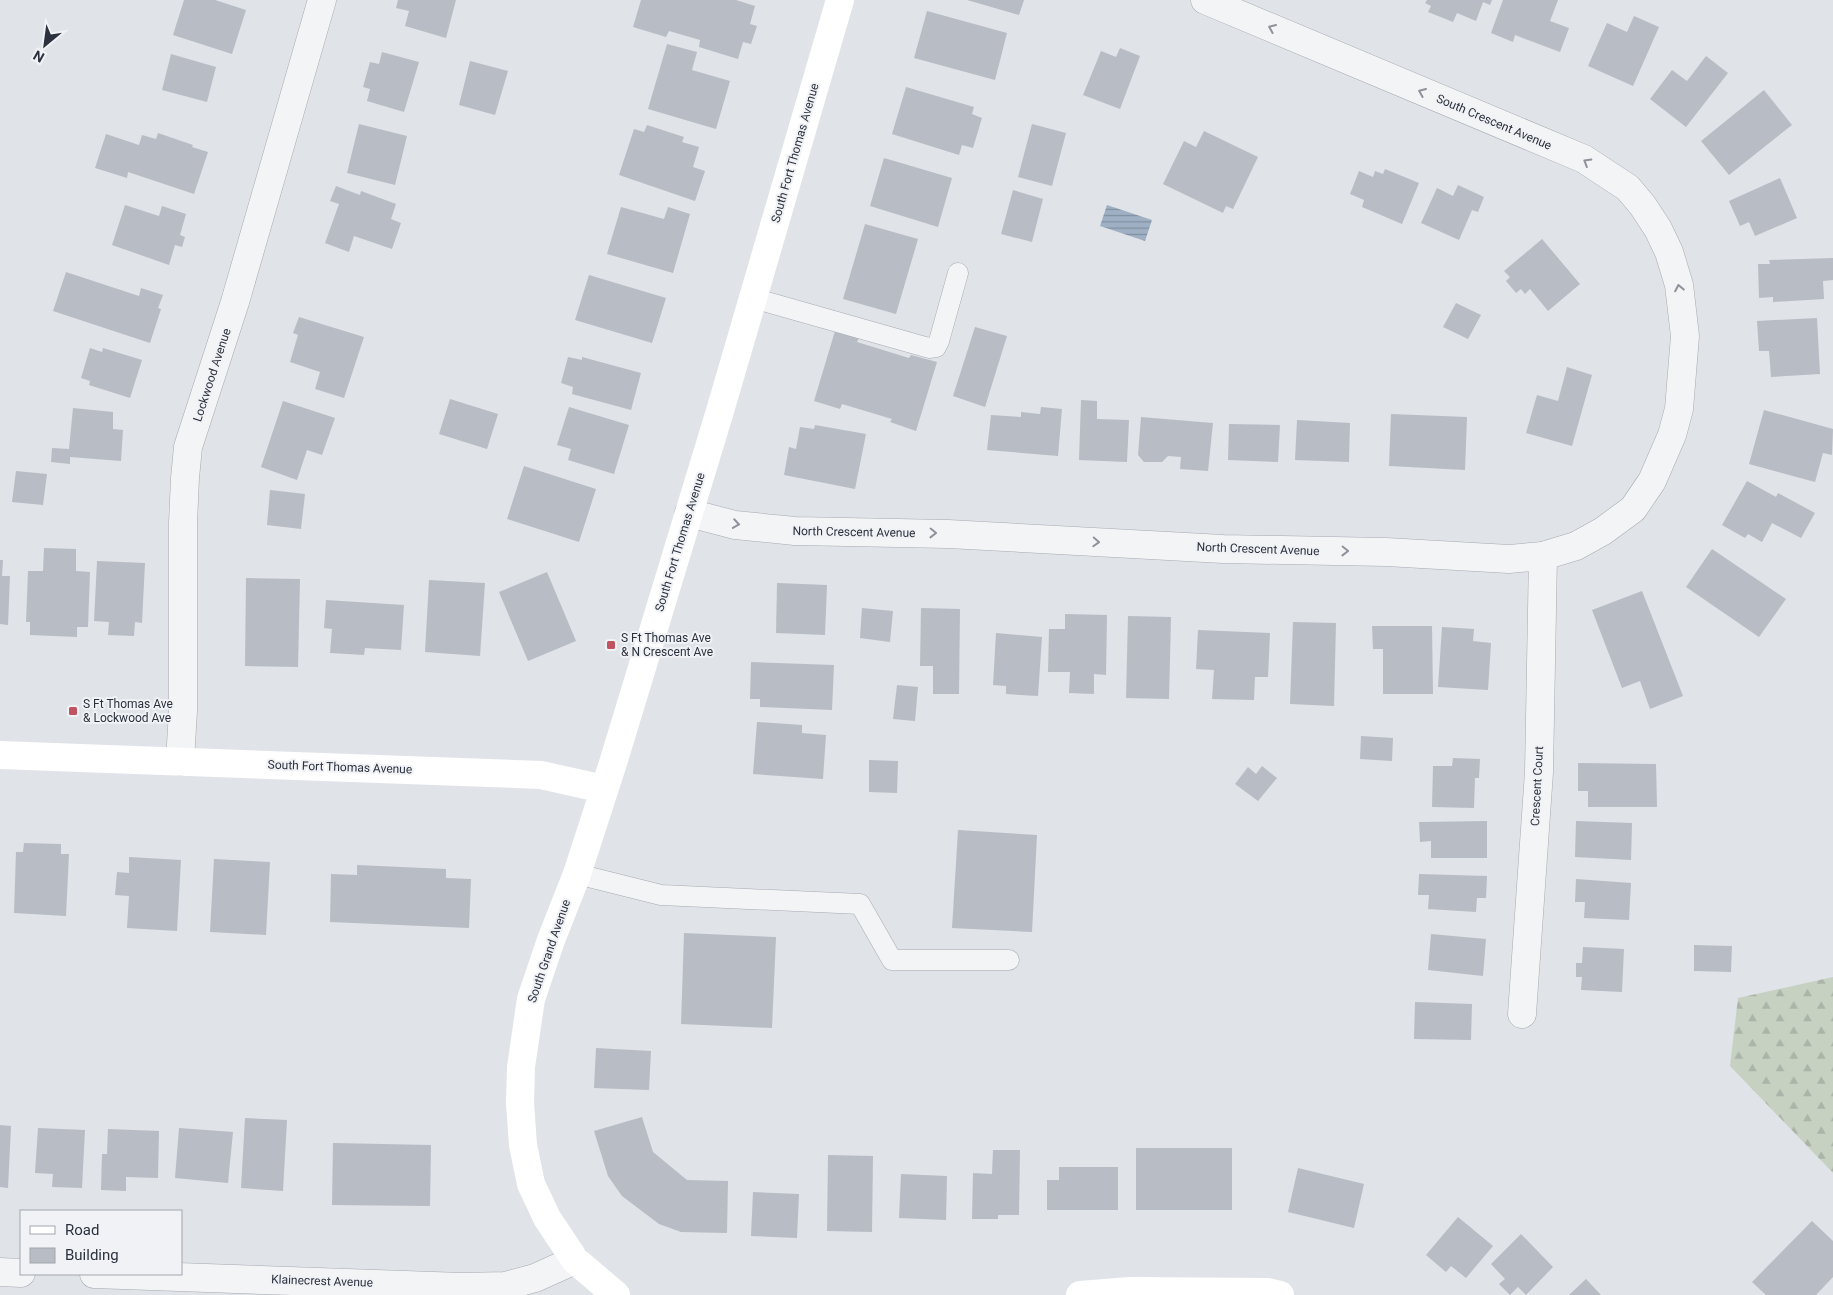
<svg xmlns="http://www.w3.org/2000/svg" width="1833" height="1295" viewBox="0 0 1833 1295" font-family="Roboto,sans-serif">
<defs>
<pattern id="forest-firs" width="22" height="20" patternUnits="userSpaceOnUse" patternTransform="scale(1.25)"><rect width="22" height="20" fill="#c6d1c2"/><path d="M5 1l3.5 6h-7zM16 11l3.5 6h-7z" fill="#aab4a8"/></pattern>
<pattern id="water-rules" width="6" height="5" patternUnits="userSpaceOnUse" patternTransform="scale(1.25)"><rect width="6" height="5" fill="#9fb0c4"/><path d="M0 2.5h6" fill="none" stroke="#8290a0"/></pattern>
</defs>
<rect width="100%" height="100%" fill="#e0e3e8"/>
<path fill="url(#forest-firs)" d="M1833 977V1173L1730 1066 1738 998Z"/>
<path fill="url(#water-rules)" d="M1107 205 1152 220 1145 241 1100 226Z"/>
<g fill="#b8bcc4">
<path d="M184 0H215L246 10 232 54 173 35Z"/>
<path d="M398 0H456L446 38 405 26 409 11 396 8Z"/>
<path d="M641 0H736L755 6 750 24 757 26 751 44 743 42 738 59 699 47 700 40 669 31 666 37 633 27Z"/>
<path d="M967 0H1024L1019 15Z"/>
<path d="M1427 0H1492L1490 5 1483 2 1476 21 1457 13 1453 22 1428 12 1431 6 1425 3Z"/>
<path d="M1503 0H1558L1550 21 1569 28 1560 52 1515 35 1513 42 1491 33Z"/>
<path d="M927 11 1007 33 995 80 914 58Z"/>
<path d="M1634 16 1659 27 1633 86 1588 66 1607 23 1627 32Z"/>
<path d="M667 44 697 52 692 70 730 81 716 129 648 109Z"/>
<path d="M1120 48 1140 56 1120 109 1083 95 1101 51 1116 57Z"/>
<path d="M382 52 419 62 404 112 367 101 370 89 363 87 370 62 379 64Z"/>
<path d="M171 54 216 67 207 102 162 90Z"/>
<path d="M1706 56 1728 73 1686 127 1650 99 1672 70 1687 81Z"/>
<path d="M470 61 508 71 495 115 459 105Z"/>
<path d="M906 87 974 107 972 114 982 118 973 148 962 145 959 155 892 134Z"/>
<path d="M1764 90 1792 125 1729 175 1701 141Z"/>
<path d="M359 124 407 136 395 185 347 173Z"/>
<path d="M1032 124 1066 133 1052 186 1018 177Z"/>
<path d="M647 125 684 137 682 142 699 147 693 167 705 171 695 201 619 175 634 129 644 132Z"/>
<path d="M1204 131 1258 157 1233 209 1226 206 1223 213 1163 184 1184 141 1196 147Z"/>
<path d="M158 133 193 145 192 147 208 152 194 194 128 172 127 178 95 168 106 134 139 145 142 135 156 139Z"/>
<path d="M884 158 952 178 938 227 870 206Z"/>
<path d="M1385 169 1419 183 1402 224 1362 207 1364 200 1350 194 1359 171 1373 177 1375 171 1383 174Z"/>
<path d="M1780 178 1797 218 1755 236 1749 222 1740 226 1729 201Z"/>
<path d="M1458 185 1484 197 1478 212 1472 210 1459 240 1421 223 1437 188 1453 196Z"/>
<path d="M336 186 360 195 361 191 396 204 391 219 401 223 392 249 354 236 349 252 325 243 339 204 330 201Z"/>
<path d="M1013 190 1043 199 1032 242 1001 234Z"/>
<path d="M125 205 159 216 162 206 186 214 180 235 185 237 182 247 175 245 169 265 112 245Z"/>
<path d="M621 207 664 219 668 207 690 214 673 273 607 254Z"/>
<path d="M865 224 918 239 896 314 843 299Z"/>
<path d="M1542 239 1580 284 1548 311 1530 289 1525 294 1521 289 1516 293 1506 281 1510 277 1504 271Z"/>
<path d="M1833 258V280L1823 281 1824 299 1773 302V297L1759 298 1758 264H1770L1769 260Z"/>
<path d="M66 272 139 296 141 288 163 295 158 308 161 309 150 343 53 311Z"/>
<path d="M589 275 666 298 652 343 575 320Z"/>
<path d="M1456 303 1481 315 1468 339 1443 327Z"/>
<path d="M299 317 364 337 344 398 315 389 320 372 290 362 298 335 293 333Z"/>
<path d="M1817 318 1820 374 1771 377 1769 351H1759L1757 321Z"/>
<path d="M975 327 1007 336 985 407 953 396Z"/>
<path d="M835 331 859 338 857 342 909 358 911 355 937 362 916 431 890 422 892 419 842 404 840 409 814 401Z"/>
<path d="M90 348 102 352 103 348 142 360 130 398 89 385 90 381 81 378Z"/>
<path d="M568 357 582 360V357L641 373 631 410 572 394 573 387 561 383Z"/>
<path d="M1567 367 1592 375 1572 446 1526 433 1537 395 1558 401Z"/>
<path d="M450 399 498 414 487 449 439 434Z"/>
<path d="M1081 400 1097 401V419L1129 420 1127 462 1079 460Z"/>
<path d="M283 401 335 418 322 455 307 450 297 480 261 467Z"/>
<path d="M569 407 629 425 614 474 568 460 571 449 557 445Z"/>
<path d="M1041 407 1062 409 1058 456 987 450 991 415 1021 417V412L1040 414Z"/>
<path d="M73 408 113 412V429L123 430 121 461 70 457V464L51 462 52 448 69 449Z"/>
<path d="M1764 410 1833 429 1832 455 1823 453 1815 482 1749 464Z"/>
<path d="M1391 414 1467 417 1465 470 1389 466Z"/>
<path d="M1141 417 1213 423 1208 471 1180 469 1181 457 1168 456 1162 462H1144L1138 455Z"/>
<path d="M1297 420 1350 423 1349 462 1295 460Z"/>
<path d="M1229 424 1280 425 1278 462 1228 460Z"/>
<path d="M815 425 866 434 855 489 784 475 789 447 796 449 800 427 814 429Z"/>
<path d="M524 466 596 489 579 542 507 519Z"/>
<path d="M16 471 47 474 43 505 12 502Z"/>
<path d="M1747 481 1776 497 1778 493 1815 513 1801 538 1772 523 1762 542 1748 534 1745 538 1722 525Z"/>
<path d="M270 490 305 494 301 529 267 525Z"/>
<path d="M44 548 76 549V571L90 572 88 627H77V637L30 635V622H26L28 571H43Z"/>
<path d="M1712 549 1786 599 1759 637 1686 587Z"/>
<path d="M0 560H3L2 576H10L8 625 0 624Z"/>
<path d="M97 561 145 563 142 623 135 622 134 636 108 635 109 622 94 621Z"/>
<path d="M547 572 576 641 528 661 499 592Z"/>
<path d="M246 578 300 579 298 667 245 666Z"/>
<path d="M429 580 485 583 480 656 425 652Z"/>
<path d="M777 583 827 585 825 635 776 633Z"/>
<path d="M1642 591 1683 696 1650 709 1640 681 1622 688 1592 610Z"/>
<path d="M326 600 404 605 401 650 365 648 364 655 330 653 332 629 324 628Z"/>
<path d="M862 608 893 611 890 642 860 638Z"/>
<path d="M921 608 960 609 959 694H933V666H920Z"/>
<path d="M1065 614 1107 615 1106 675 1094 674V694L1069 693 1070 672H1048L1049 629H1065Z"/>
<path d="M1128 616 1171 617 1169 699 1126 698Z"/>
<path d="M1293 622 1336 623 1334 706 1290 704Z"/>
<path d="M1372 626H1432L1433 694H1383V649H1373Z"/>
<path d="M1442 627 1474 629 1473 641 1491 643 1488 690 1438 687Z"/>
<path d="M1198 630 1270 633 1268 677H1255L1254 700 1212 699 1214 670 1196 669Z"/>
<path d="M996 633 1042 637 1038 696 1006 694V686L993 685Z"/>
<path d="M751 662 834 665 832 710 760 707V699H750Z"/>
<path d="M897 685 918 687 915 721 893 719Z"/>
<path d="M757 722 802 725V733L826 735 823 779 753 774Z"/>
<path d="M1361 736 1393 738 1392 761 1360 759Z"/>
<path d="M1453 758 1480 759 1479 778H1475L1474 808 1432 807 1433 766H1452Z"/>
<path d="M869 760 898 761 897 793 869 792Z"/>
<path d="M1578 763 1656 764 1657 807H1588V791H1578Z"/>
<path d="M1262 766 1277 778 1258 801 1235 784 1248 767 1256 774Z"/>
<path d="M1487 821V858H1431V841L1420 842 1419 822Z"/>
<path d="M1576 821 1632 823 1631 860 1575 857Z"/>
<path d="M958 830 1037 835 1032 932 952 928Z"/>
<path d="M24 843 61 844V854H69L66 916 14 913 16 852H23Z"/>
<path d="M129 857 181 860 177 931 127 928 129 896 115 895 117 872 129 873Z"/>
<path d="M214 859 270 862 266 935 210 932Z"/>
<path d="M357 865 446 869V878L471 879 469 928 330 922 331 874 357 875Z"/>
<path d="M1419 874 1487 876 1486 898H1477L1476 912 1428 909 1429 895H1418Z"/>
<path d="M1576 879 1631 883 1629 920 1584 918 1585 902H1575Z"/>
<path d="M684 933 776 937 772 1028 681 1024Z"/>
<path d="M1431 934 1486 939 1483 976 1428 970Z"/>
<path d="M1694 945 1732 946 1731 972 1694 971Z"/>
<path d="M1583 947 1624 949 1622 992 1581 990 1582 977H1576V963H1582Z"/>
<path d="M1415 1002 1472 1004 1471 1040 1414 1039Z"/>
<path d="M596 1048 651 1051 649 1090 594 1088Z"/>
<path d="M642 1117 653 1152 687 1180 728 1181 727 1233 681 1232 659 1224 622 1196 608 1176 594 1131Z"/>
<path d="M245 1118 287 1120 283 1191 241 1188Z"/>
<path d="M0 1125 11 1126 8 1188 0 1187Z"/>
<path d="M38 1128 85 1130 82 1188 52 1187 53 1174 35 1173Z"/>
<path d="M179 1128 233 1132 228 1183 175 1178Z"/>
<path d="M108 1129 159 1131 158 1178 126 1177V1191L101 1190 102 1154H107Z"/>
<path d="M333 1143 431 1145 430 1206 332 1205Z"/>
<rect x="1136" y="1148" width="96" height="62"/>
<path d="M993 1150H1020L1019 1215H998V1219H972L973 1173 992 1174Z"/>
<path d="M828 1155 873 1156 872 1232 827 1231Z"/>
<path d="M1059 1167H1118V1210H1047V1180H1059Z"/>
<path d="M1298 1168 1364 1184 1354 1228 1288 1212Z"/>
<path d="M901 1174 947 1176 946 1220 899 1218Z"/>
<path d="M753 1192 799 1194 797 1238 751 1236Z"/>
<path d="M1458 1217 1493 1246 1466 1278 1451 1266 1446 1272 1426 1255Z"/>
<path d="M1812 1221 1833 1241V1277L1816 1295H1766L1752 1282Z"/>
<path d="M1521 1234 1553 1267 1526 1295 1518 1287 1510 1295 1499 1284 1505 1279 1491 1264Z"/>
<path d="M1586 1279 1601 1295H1569Z"/>
</g>
<g fill="none" stroke-linecap="round" stroke-linejoin="round">
<defs>
<g id="service">
<path d="M753 298 929 348 936 347 939 341 958 273"/>
<path d="M577 874 661 895 860 904 892 960H1009"/>
</g>
<g id="minor">
<path d="M689 513 735 525 795 531 948 534 1223 549 1386 552 1509 559 1543 556 1576 546 1603 531 1633 509 1652 481 1672 435 1679 409 1685 336 1679 285 1669 252 1658 229 1643 206 1628 188 1584 159 1205 0"/>
<path d="M180 761 183 711V523L185 478 188 447 235 302 322 0"/>
<path d="M1522 1014 1539 772 1543 556"/>
<path d="M0 1272 21 1273"/>
<path d="M94 1274 462 1287 505 1286 535 1278 575 1260"/>
</g>
</defs>
<use href="#service" stroke="#a6aab1" stroke-width="21"/>
<use href="#minor" stroke="#a6aab1" stroke-width="29"/>
<use href="#service" stroke="#f3f4f6" stroke-width="20"/>
<use href="#minor" stroke="#f3f4f6" stroke-width="28"/>
<g stroke="#fff" stroke-width="28">
<path d="M0 755 541 775 604 789"/>
<path d="M616 1295 575 1260 547 1218 531 1184 523 1145 520 1103 521 1067 531 999 551 940 577 874 613 763 720 411 840 0"/>
<path d="M1080 1295 1130 1291 1267 1292 1280 1295"/>
</g>
</g>
<defs><path id="oneway-chevron" d="M-2-3.5L2.5 0L-2 3.5" fill="none" stroke-width="1.6" stroke-linecap="round" stroke-linejoin="round" transform="scale(1.25)"/></defs>
<g stroke="#8f929a">
<use href="#oneway-chevron" transform="translate(1272 28) rotate(-157)"/>
<use href="#oneway-chevron" transform="translate(1422 92) rotate(-157)"/>
<use href="#oneway-chevron" transform="translate(1587 162) rotate(-149)"/>
<use href="#oneway-chevron" transform="translate(1679 288) rotate(-101)"/>
<use href="#oneway-chevron" transform="translate(736 524) rotate(9)"/>
<use href="#oneway-chevron" transform="translate(933 533) rotate(1)"/>
<use href="#oneway-chevron" transform="translate(1096 542) rotate(3)"/>
<use href="#oneway-chevron" transform="translate(1345 551) rotate(1)"/>
</g>
<g fill="#bf5360" stroke="#f0f2f5" stroke-width="2">
<rect x="606" y="640" width="10" height="10" rx="2.5"/>
<rect x="68" y="706" width="10" height="10" rx="2.5"/>
</g>
<g text-anchor="middle" stroke-width="4" stroke-linejoin="round" paint-order="stroke">
<g font-size="12" fill="#2b313d" stroke="#f0f2f5">
<text transform="translate(1494 122) rotate(23)" y="4">South Crescent Avenue</text>
<text transform="translate(795 153) rotate(-74)" y="4">South Fort Thomas Avenue</text>
<text transform="translate(212 375) rotate(-72)" y="4">Lockwood Avenue</text>
<text transform="translate(854 532) rotate(1)" y="4">North Crescent Avenue</text>
<text transform="translate(680 542) rotate(-73)" y="4">South Fort Thomas Avenue</text>
<text transform="translate(1258 549) rotate(2)" y="4">North Crescent Avenue</text>
<text transform="translate(340 767) rotate(2)" y="4">South Fort Thomas Avenue</text>
<text transform="translate(1537 786) rotate(-87)" y="4">Crescent Court</text>
<text transform="translate(549 951) rotate(-71)" y="4">South Grand Avenue</text>
<text transform="translate(322 1281) rotate(2)" y="4">Klainecrest Avenue</text>
</g>
<g font-size="12" fill="#2b313d" stroke="#f0f2f5" text-anchor="start">
<text x="621" y="642">S Ft Thomas Ave<tspan x="621" dy="14">&amp; N Crescent Ave</tspan></text>
<text x="83" y="708">S Ft Thomas Ave<tspan x="83" dy="14">&amp; Lockwood Ave</tspan></text>
</g>
</g>
<rect x="20" y="1210" width="162" height="65" fill="#f0f2f5" stroke="#a1a5ab"/>
<rect x="30" y="1226" width="25" height="8" fill="#ffffff" stroke="#a1a5ab"/>
<text x="65" y="1235" font-size="15" fill="#2b313d">Road</text>
<rect x="30" y="1248" width="25" height="15" fill="#b8bcc4" stroke="#a1a5ab"/>
<text x="65" y="1260" font-size="15" fill="#2b313d">Building</text>
<g transform="translate(45 45) rotate(209)" stroke="#f0f2f5" stroke-width="4" paint-order="stroke">
<path d="M0-4L9 19L0 12L-9 19Z" fill="#2b313d"/>
<text y="-8" font-size="14" font-weight="bold" text-anchor="middle" fill="#2b313d">N</text>
</g>
</svg>
